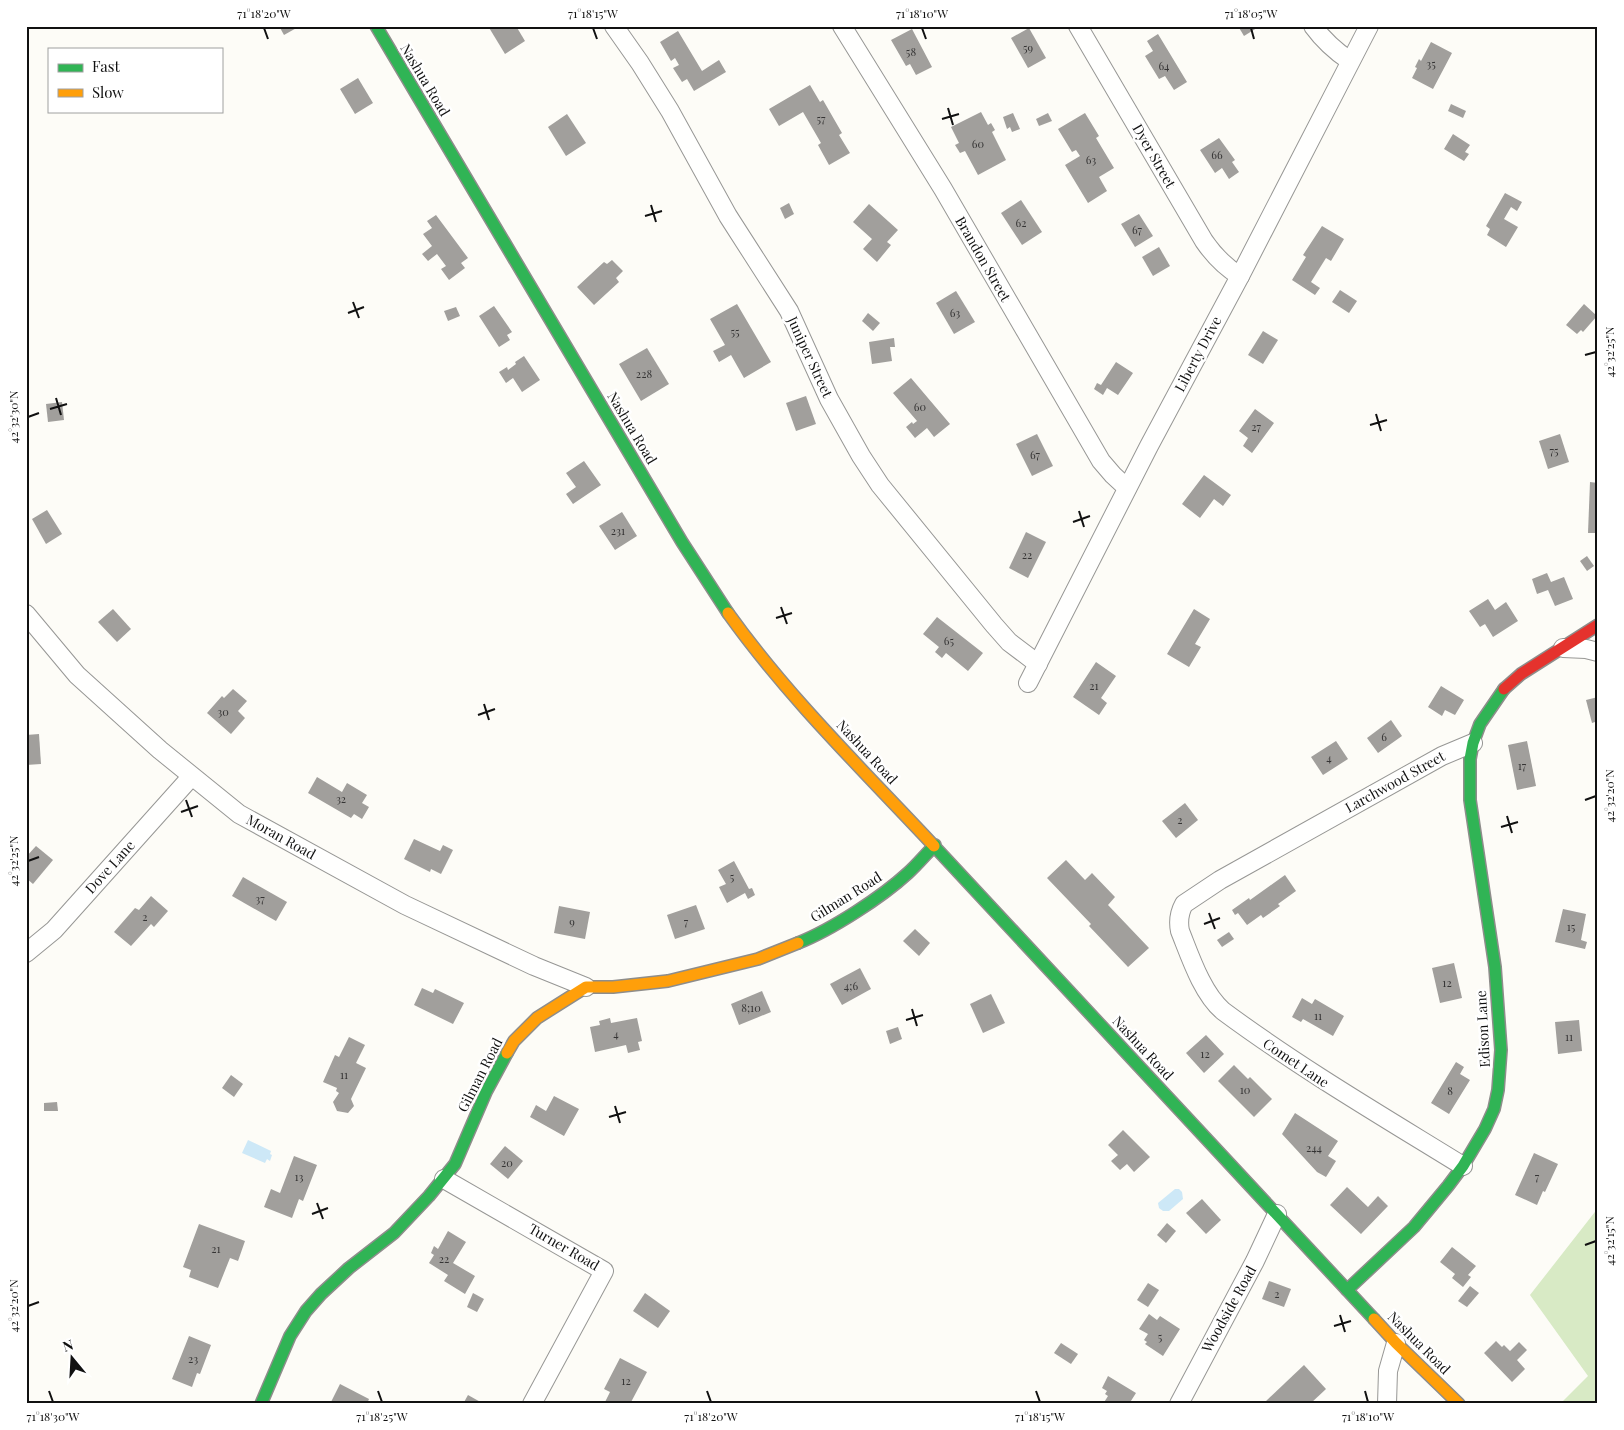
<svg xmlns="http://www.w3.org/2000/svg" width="1624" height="1430" viewBox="0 0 1624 1430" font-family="'Playfair Display',serif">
<rect width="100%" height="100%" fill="#fdfcf7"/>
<path fill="#d8eac5" d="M1598 1208V1404H1560L1588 1376 1530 1295Z"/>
<g fill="#cde8f7">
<path d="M248 1140 271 1151 270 1154 272 1155 270 1161 267 1159 265 1163 242 1153Z"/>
<path d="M1175 1189H1179L1182 1192 1183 1199 1169 1211H1163L1159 1208 1158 1203Z"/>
</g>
<g fill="#a19f9c">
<path d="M279 26H300L284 35Z"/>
<path d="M488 26H516L525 41 505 54Z"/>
<path d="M1238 26H1260L1244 36Z"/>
<path d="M1029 28 1046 58 1028 68 1011 38Z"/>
<path d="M912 29 932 67 916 75 910 64 906 66 891 40Z"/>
<path d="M678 31 702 71 719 60 726 72 694 91 687 79 682 82 673 68 679 65 675 58 671 61 660 42Z"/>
<path d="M1158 34 1187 82 1174 90 1165 76 1159 79 1145 56 1153 51 1147 41Z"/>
<path d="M1431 42 1452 53 1433 89 1412 78 1417 68 1415 67 1419 59 1421 61Z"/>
<path d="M358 78 373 103 355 114 340 89Z"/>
<path d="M810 85 820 102 823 100 842 133 839 135 850 153 829 165 818 145 821 143 803 112 779 126 769 109Z"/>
<path d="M1451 104 1466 111 1463 118 1448 111Z"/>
<path d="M981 112 988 125 991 123 995 130 992 132 1006 160 978 175 965 151 960 153 955 145 959 143 951 127Z"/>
<path d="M1013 113 1020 129 1012 132 1010 127 1007 129 1003 117Z"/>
<path d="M1048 113 1052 121 1039 126 1036 119Z"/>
<path d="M1085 113 1099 136 1096 138 1114 168 1099 177 1107 191 1088 203 1065 165 1080 156 1076 150 1072 152 1058 129Z"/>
<path d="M567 114 586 143 566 156 548 127Z"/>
<path d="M1453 134 1470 145 1465 152 1469 154 1464 161 1444 149Z"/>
<path d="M1219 138 1235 160 1232 162 1239 172 1229 179 1222 168 1215 173 1200 150Z"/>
<path d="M1505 193 1522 202 1517 211 1511 207 1504 219 1518 227 1506 247 1487 235 1490 229 1486 226Z"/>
<path d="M1021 200 1042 232 1022 245 1001 213Z"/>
<path d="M789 203 794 214 785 219 780 208Z"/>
<path d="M869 204 898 230 887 242 891 245 877 262 863 249 872 239 853 222Z"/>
<path d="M1139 214 1153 236 1135 247 1121 224Z"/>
<path d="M436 215 468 258 461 263 465 268 449 280 441 269 446 266 437 254 428 261 422 254 432 246 423 234 432 228 427 221Z"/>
<path d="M1322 226 1344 239 1331 261 1326 258 1311 282 1320 288 1315 295 1292 280 1306 257 1303 255Z"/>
<path d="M1159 247 1170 266 1153 276 1142 257Z"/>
<path d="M612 260 623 271 616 278 619 282 594 305 577 287 604 262 607 264Z"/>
<path d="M1340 290 1357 301 1349 313 1332 302Z"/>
<path d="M956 291 975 322 954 334 936 303Z"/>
<path d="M737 304 771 362 744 378 731 355 719 362 713 351 725 345 710 319Z"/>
<path d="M1584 304 1597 316 1583 332 1581 330 1577 334 1566 325Z"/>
<path d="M494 306 512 332 507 335 510 340 499 347 479 316Z"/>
<path d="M456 307 460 316 448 321 444 311Z"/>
<path d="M868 313 880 323 873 331 862 321Z"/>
<path d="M1263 331 1278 340 1263 364 1248 355Z"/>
<path d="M894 338 895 347H890L892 361 872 364 869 342Z"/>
<path d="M647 348 669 384 641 401 619 364Z"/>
<path d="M524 356 540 380 522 392 513 378 506 383 499 372 507 367 508 370 516 364 515 362Z"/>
<path d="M1116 362 1133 373 1118 395 1107 388 1103 395 1094 389 1097 383 1101 385Z"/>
<path d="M911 378 950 424 934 437 927 428 915 438 906 427 912 422 913 424 917 421 893 393Z"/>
<path d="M806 396 816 424 796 431 786 403Z"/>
<path d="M62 402 64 420 48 422 46 404Z"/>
<path d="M1255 409 1274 423 1252 453 1243 446 1248 438 1239 431Z"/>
<path d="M1037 434 1053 466 1032 476 1016 444Z"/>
<path d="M1560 434 1569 462 1548 469 1539 441Z"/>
<path d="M584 461 601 485 573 504 566 494 576 487 566 473Z"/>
<path d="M1204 475 1231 495 1223 506 1214 499 1200 518 1182 504Z"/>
<path d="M1590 482 1598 483V533H1588Z"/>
<path d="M47 510 62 534 46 544 32 519Z"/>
<path d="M622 512 637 536 615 550 599 526Z"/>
<path d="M1026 532 1046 542 1028 578 1009 568Z"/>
<path d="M1587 556 1594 566 1587 571 1580 561Z"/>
<path d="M1547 573 1551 582 1564 577 1573 599 1555 606 1548 590 1537 594 1532 579Z"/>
<path d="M1488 599 1495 610 1506 602 1518 621 1493 637 1485 624 1480 627 1469 611Z"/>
<path d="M113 609 131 629 117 642 98 622Z"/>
<path d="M1194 609 1210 619 1195 644 1201 647 1189 667 1167 654Z"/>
<path d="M937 617 983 653 968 671 946 653 942 658 935 652 939 647 923 634Z"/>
<path d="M1096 662 1116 676 1101 698 1107 703 1099 715 1073 697Z"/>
<path d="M1441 686 1464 700 1455 715 1445 710 1442 716 1428 707Z"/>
<path d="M233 689 247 701 238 711 245 718 231 734 207 713 222 696 224 698Z"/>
<path d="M1598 697V721L1592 723 1586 700Z"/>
<path d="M1391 720 1402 736 1378 753 1367 738Z"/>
<path d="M39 734 41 764 26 765V735Z"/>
<path d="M1336 741 1348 759 1323 775 1311 757Z"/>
<path d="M1527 741 1536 786 1517 790 1508 745Z"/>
<path d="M317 777 342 792 347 783 367 795 362 803 369 807 362 819 354 814 351 818 308 793Z"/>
<path d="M1185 803 1198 820 1176 838 1162 821Z"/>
<path d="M414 839 440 851 443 845 453 850 441 874 431 869 430 872 404 859Z"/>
<path d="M36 846 53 860 33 884 26 878V857Z"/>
<path d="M1066 860 1085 880 1092 873 1115 897 1108 905 1149 948 1128 967 1089 926 1091 924 1047 878Z"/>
<path d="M734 861 749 889 752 888 755 895 748 899 745 893 727 903 719 887 726 884 718 870Z"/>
<path d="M1285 875 1296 891 1278 904 1280 906 1263 918 1261 915 1247 925 1238 913 1235 915 1232 910 1249 898 1250 900Z"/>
<path d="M243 877 287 902 276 921 232 896Z"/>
<path d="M151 896 168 911 154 927 151 924 131 946 114 932 135 908 139 910Z"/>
<path d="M696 905 705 929 675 939 667 915Z"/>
<path d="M559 906 590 912 585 939 554 933Z"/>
<path d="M1563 909 1586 914 1581 940 1587 942 1585 949 1555 942Z"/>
<path d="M915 929 930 943 919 956 903 941Z"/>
<path d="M1229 932 1234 939 1222 947 1217 940Z"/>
<path d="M1454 963 1462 998 1440 1003 1432 968Z"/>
<path d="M860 968 871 989 842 1005 830 984Z"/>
<path d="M422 988 433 993 435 989 464 1003 453 1024 414 1005Z"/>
<path d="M762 991 771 1012 739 1025 731 1004Z"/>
<path d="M991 994 1005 1023 983 1033 970 1004Z"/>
<path d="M1302 998 1312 1004 1315 999 1344 1016 1333 1036 1303 1019 1301 1022 1292 1017Z"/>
<path d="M610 1018 611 1023 637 1018 642 1041 638 1042 640 1050 628 1053 626 1045 595 1052 590 1027 600 1025 599 1021Z"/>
<path d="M1579 1020 1582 1051 1558 1054 1555 1022Z"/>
<path d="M898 1027 902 1039 890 1044 886 1031Z"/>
<path d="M1206 1035 1224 1054 1204 1073 1186 1053Z"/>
<path d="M349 1037 365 1045 356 1063 366 1068 351 1099 354 1106 348 1113 337 1111 333 1102 339 1093 336 1091 337 1088 323 1082 335 1055 339 1057Z"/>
<path d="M1456 1062 1464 1067 1460 1074 1470 1080 1449 1114 1431 1103Z"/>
<path d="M1234 1065 1248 1079 1250 1077 1272 1099 1254 1117 1218 1081Z"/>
<path d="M231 1075 243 1084 234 1097 222 1088Z"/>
<path d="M554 1096 579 1109 564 1136 530 1117 536 1105 546 1111Z"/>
<path d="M57 1102 58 1111H44V1103Z"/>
<path d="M1295 1113 1338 1141 1328 1156 1336 1161 1326 1177 1317 1172 1282 1134Z"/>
<path d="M1123 1130 1150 1157 1134 1172 1127 1164 1120 1170 1111 1161 1118 1155 1108 1145Z"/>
<path d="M505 1146 523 1161 508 1179 490 1164Z"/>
<path d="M1534 1153 1558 1164 1545 1192 1543 1191 1537 1205 1515 1195Z"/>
<path d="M294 1156 317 1165 303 1201 299 1199 292 1218 264 1207 271 1189 280 1193Z"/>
<path d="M1347 1187 1368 1207 1378 1196 1388 1206 1361 1234 1330 1205Z"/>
<path d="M1202 1199 1221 1220 1206 1234 1186 1213Z"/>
<path d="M1167 1223 1176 1231 1166 1243 1157 1235Z"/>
<path d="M199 1224 245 1241 238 1261 230 1258 218 1288 189 1277 191 1270 183 1267Z"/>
<path d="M448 1231 466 1242 453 1263 475 1276 465 1294 444 1281 448 1275 429 1263 434 1255 431 1253 434 1246 438 1249Z"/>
<path d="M1452 1247 1476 1266 1468 1275 1471 1277 1463 1287 1452 1278 1455 1274 1440 1262Z"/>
<path d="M1269 1281 1291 1289 1284 1307 1262 1299Z"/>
<path d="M1148 1283 1159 1290 1148 1307 1137 1300Z"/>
<path d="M1470 1286 1479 1293 1467 1307 1458 1301Z"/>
<path d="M473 1293 484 1299 477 1312 467 1307Z"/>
<path d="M645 1293 670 1311 658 1328 633 1311Z"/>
<path d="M1149 1314 1157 1320 1160 1316 1180 1329 1163 1356 1145 1344 1147 1342 1144 1340 1148 1334 1139 1329Z"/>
<path d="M189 1336 211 1345 200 1374 197 1373 192 1387 172 1379Z"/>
<path d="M1496 1341 1502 1347 1504 1345 1510 1351 1519 1342 1527 1350 1517 1360 1525 1369 1512 1382 1484 1353Z"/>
<path d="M1061 1343 1078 1354 1071 1364 1054 1353Z"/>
<path d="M620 1358 647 1372 630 1404H604L610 1392 604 1389Z"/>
<path d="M1304 1365 1326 1389 1310 1404H1267L1265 1402Z"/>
<path d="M1108 1376 1136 1393 1129 1404H1103L1108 1396 1105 1394 1107 1391 1102 1388Z"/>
<path d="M340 1384 369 1399 367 1404H330Z"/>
<path d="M468 1395 484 1404H463Z"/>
</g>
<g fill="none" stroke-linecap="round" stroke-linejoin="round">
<defs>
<g id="street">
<path d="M614 26 640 63 670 111 728 216 789 311 829 399 861 456 880 485 994 625 1009 642 1038 664"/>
<path d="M842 26 943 189 1101 461 1113 475 1127 488"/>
<path d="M1078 26 1204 241C1215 257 1225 267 1240 276"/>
<path d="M1313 26C1324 41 1335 51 1350 61"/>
<path d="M26 614 77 675 160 750 239 814 405 905 534 966 586 987"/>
<path d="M1563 648 1586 649 1598 652"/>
<path d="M1028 683 1149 446 1240 276 1369 26"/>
<path d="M26 953 54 930 191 777"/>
<path d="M1463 1166C1382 1116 1300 1068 1223 1011 1202 993 1190 956 1180 931 1178 921 1179 913 1184 904L1220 880 1442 756 1473 743"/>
<path d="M444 1179 604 1271 532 1404"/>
<path d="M1179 1404 1255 1261 1277 1214"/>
<path d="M1387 1404 1388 1371 1396 1343"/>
</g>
<g id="fast">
<path d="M376 26 682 542 728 613"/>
<path d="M934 846 1374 1319"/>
<path d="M798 943C831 930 882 897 908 873 918 864 926 854 935 845"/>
<path d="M1347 1290 1414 1227 1448 1186 1463 1166 1485 1129 1494 1109 1498 1090 1501 1050 1495 967 1470 800V759L1473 743 1480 724 1504 689"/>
<path d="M261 1404 290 1336 306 1311 321 1294 349 1268 394 1233 429 1196 455 1164 486 1092 507 1053"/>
</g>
<g id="slow">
<path d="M728 613C788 697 863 770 934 846"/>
<path d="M507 1053 514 1041 537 1018 586 987H613L668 981 758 959 798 943"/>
<path d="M1374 1319 1396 1343 1459 1404"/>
</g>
<path id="jam" d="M1504 689 1521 674 1598 625"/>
</defs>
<use href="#street" stroke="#979795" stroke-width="20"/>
<use href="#fast" stroke="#8e8d8b" stroke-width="14"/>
<use href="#slow" stroke="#8e8d8b" stroke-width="14"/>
<use href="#jam" stroke="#8e8d8b" stroke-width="14"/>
<use href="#street" stroke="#fffffe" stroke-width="18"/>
<use href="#fast" stroke="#30b455" stroke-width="11"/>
<use href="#slow" stroke="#ff9f0a" stroke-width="11"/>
<use href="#jam" stroke="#e5322d" stroke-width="11"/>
</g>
<path fill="none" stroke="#111" stroke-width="2" d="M264 28 268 39M593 28 597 39M922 28 926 39M1251 28 1254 39M948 108 953 125M942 119 959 114M651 205 656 222M645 216 662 211M353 302 359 318M348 313 364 307M1585 355 1596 352M56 398 61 415M50 409 67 404M1376 414 1381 431M28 417 39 413M1370 425 1387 420M1079 511 1084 527M1073 522 1090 516M781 607 787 624M776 618 792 613M484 704 489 720M478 715 495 709M186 800 192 817M1585 800 1596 796M181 812 198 806M1507 816 1512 833M1501 827 1518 822M28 861 39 857M1209 913 1215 929M1204 924 1220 918M912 1009 917 1026M906 1020 923 1015M615 1106 620 1123M609 1117 626 1112M317 1203 323 1219M312 1214 328 1208M1585 1245 1596 1241M28 1306 39 1302M1340 1315 1345 1332M1334 1326 1351 1321M49 1391 53 1402M378 1391 382 1402M707 1391 711 1402M1036 1391 1040 1402M1365 1391 1368 1402"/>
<g text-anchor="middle" stroke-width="5" stroke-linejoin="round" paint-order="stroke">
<g font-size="11" fill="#353434">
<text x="1028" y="52">59</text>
<text x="911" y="56">58</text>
<text x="1431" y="68">35</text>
<text x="1164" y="70">64</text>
<text x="821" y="123">57</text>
<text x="978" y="148">60</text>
<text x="1217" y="159">66</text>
<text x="1091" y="164">63</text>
<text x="1021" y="227">62</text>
<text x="1137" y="234">67</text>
<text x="955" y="317">63</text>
<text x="735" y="336">55</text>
<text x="644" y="378">228</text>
<text x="920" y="411">60</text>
<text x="1256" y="431">27</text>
<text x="1554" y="455">75</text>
<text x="1035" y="459">67</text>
<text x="618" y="535">231</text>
<text x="1027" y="559">22</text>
<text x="949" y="645">65</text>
<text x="1094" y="690">21</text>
<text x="223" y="716">30</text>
<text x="1384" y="741">6</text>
<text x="1329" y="762">4</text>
<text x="1522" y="770">17</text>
<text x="341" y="803">32</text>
<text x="1180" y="824">2</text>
<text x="732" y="881">5</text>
<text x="260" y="903">37</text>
<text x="145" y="921">2</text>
<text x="572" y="926">9</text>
<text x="686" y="926">7</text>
<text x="1571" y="931">15</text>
<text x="1447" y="987">12</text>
<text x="851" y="990">4;6</text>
<text x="751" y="1012">8;10</text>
<text x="1318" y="1020">11</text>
<text x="616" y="1038">4</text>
<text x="1569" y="1041">11</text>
<text x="1205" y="1058">12</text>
<text x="344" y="1079">11</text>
<text x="1245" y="1094">10</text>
<text x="1450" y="1095">8</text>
<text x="1314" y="1152">244</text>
<text x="507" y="1167">20</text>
<text x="299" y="1181">13</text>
<text x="1537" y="1181">7</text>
<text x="216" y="1253">21</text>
<text x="444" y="1263">22</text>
<text x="1277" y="1298">2</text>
<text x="1160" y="1341">5</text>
<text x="193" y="1363">23</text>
<text x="626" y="1385">12</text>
</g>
<g font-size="14" fill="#111" stroke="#fff">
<text transform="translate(425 80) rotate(59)" y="5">Nashua Road</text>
<text transform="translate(1154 156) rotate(60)" y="5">Dyer Street</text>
<text transform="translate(983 259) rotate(60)" y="5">Brandon Street</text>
<text transform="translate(1198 354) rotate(-62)" y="5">Liberty Drive</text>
<text transform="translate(810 357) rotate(65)" y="5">Juniper Street</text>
<text transform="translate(632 428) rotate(59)" y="5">Nashua Road</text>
<text transform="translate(867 752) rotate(47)" y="5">Nashua Road</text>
<text transform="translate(1395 782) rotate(-29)" y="5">Larchwood Street</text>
<text transform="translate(281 837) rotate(29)" y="5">Moran Road</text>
<text transform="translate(110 867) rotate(-48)" y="5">Dove Lane</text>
<text transform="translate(846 897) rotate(-32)" y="5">Gilman Road</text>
<text transform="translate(1483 1029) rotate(-93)" y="5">Edison Lane</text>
<text transform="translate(1143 1048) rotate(47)" y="5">Nashua Road</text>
<text transform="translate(1296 1063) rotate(34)" y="5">Comet Lane</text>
<text transform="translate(480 1075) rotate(-63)" y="5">Gilman Road</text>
<text transform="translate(564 1247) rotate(30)" y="5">Turner Road</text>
<text transform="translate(1229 1309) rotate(-61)" y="5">Woodside Road</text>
<text transform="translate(1419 1343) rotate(45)" y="5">Nashua Road</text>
</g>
</g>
<rect width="1624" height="1430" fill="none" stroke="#ffffff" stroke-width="55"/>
<rect x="48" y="48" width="175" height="65" fill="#ffffff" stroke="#a0a0a0"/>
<rect x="58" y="64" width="25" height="8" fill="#30b455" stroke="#a0a0a0"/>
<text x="92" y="72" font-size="15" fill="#111111">Fast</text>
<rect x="58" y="89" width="25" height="8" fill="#ff9f0a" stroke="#a0a0a0"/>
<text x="92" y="98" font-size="15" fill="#111111">Slow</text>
<g transform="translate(72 1358) rotate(342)" stroke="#ffffff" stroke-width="4" paint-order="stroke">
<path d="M0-4L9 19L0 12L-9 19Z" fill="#111111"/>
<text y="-8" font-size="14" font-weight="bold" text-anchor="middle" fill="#111111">N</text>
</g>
<rect x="28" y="28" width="1568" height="1374" fill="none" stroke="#111" stroke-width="2"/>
<g font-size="12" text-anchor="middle" fill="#111">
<text x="264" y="18">71°18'20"W</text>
<text x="593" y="18">71°18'15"W</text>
<text x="922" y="18">71°18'10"W</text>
<text x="1251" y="18">71°18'05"W</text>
<text transform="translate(1610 352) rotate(-90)" y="4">42°32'25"N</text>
<text transform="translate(14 417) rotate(-90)" y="4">42°32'30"N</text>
<text transform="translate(1610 796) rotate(-90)" y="4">42°32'20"N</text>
<text transform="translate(14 861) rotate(-90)" y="4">42°32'25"N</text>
<text transform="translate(1610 1241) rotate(-90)" y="4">42°32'15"N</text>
<text transform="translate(14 1306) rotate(-90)" y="4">42°32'20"N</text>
<text x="53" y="1421">71°18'30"W</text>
<text x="382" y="1421">71°18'25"W</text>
<text x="711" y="1421">71°18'20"W</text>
<text x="1040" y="1421">71°18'15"W</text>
<text x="1368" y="1421">71°18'10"W</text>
</g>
</svg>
